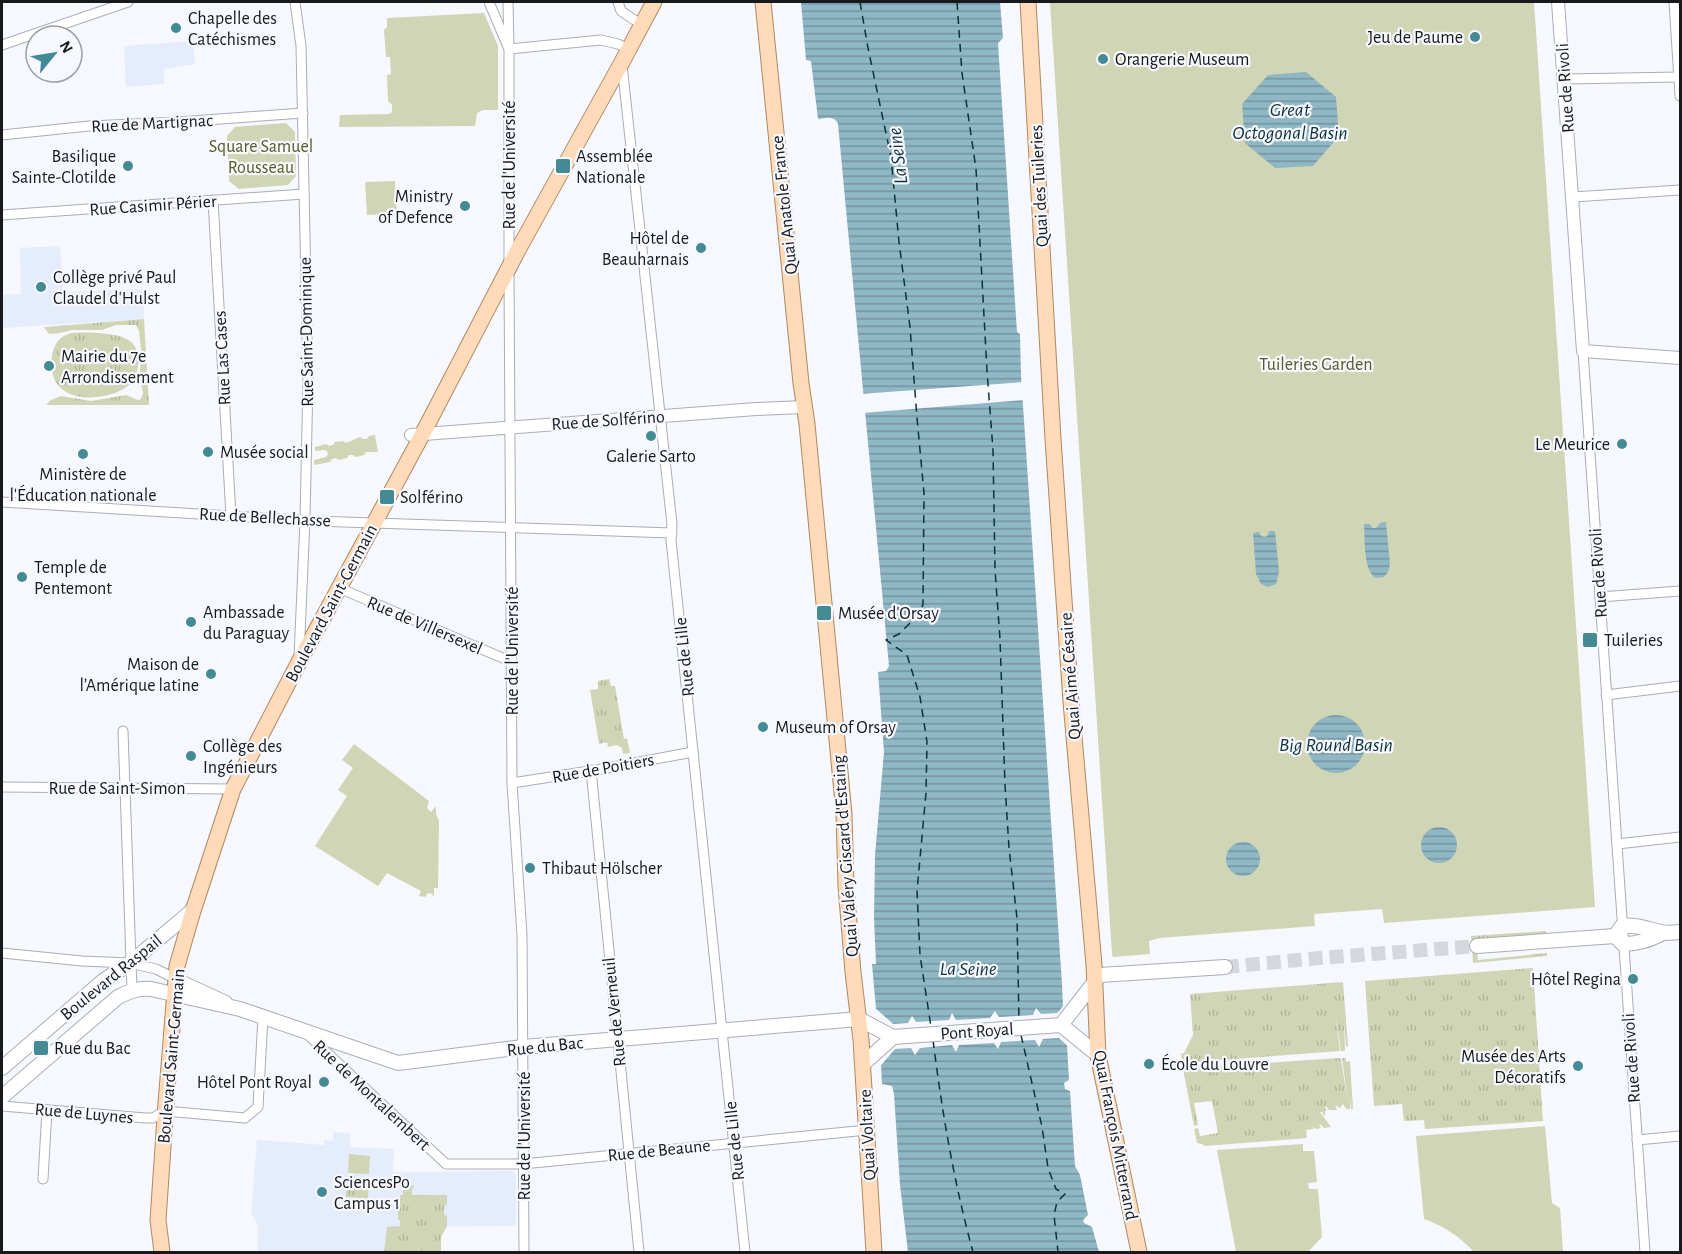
<svg xmlns="http://www.w3.org/2000/svg" width="1682" height="1254" viewBox="0 0 1682 1254" font-family="'Alegreya Sans',sans-serif">
<defs>
<pattern id="grass-tufts" width="24" height="20" patternUnits="userSpaceOnUse" patternTransform="scale(1.5)"><rect width="24" height="20" fill="#d0d5b5"/><path d="M3 7l-1-3M5 7V3M7 7l1-3M15 17l-1-3M17 17v-4M19 17l1-3" fill="none" stroke="#b2b69b"/></pattern>
<pattern id="water-rules" width="6" height="5" patternUnits="userSpaceOnUse" patternTransform="scale(1.5)"><rect width="6" height="5" fill="#90b7c4"/><path d="M0 2.5h6" fill="none" stroke="#75949f"/></pattern>
</defs>
<rect width="100%" height="100%" fill="#f6f8fe"/>
<g fill="#e5ecfc">
<path d="M193 41 195 64 164 69V84L126 87 124 46Z"/>
<path d="M60 246 63 292 143 289 144 319 2 328V295L21 294 20 248Z"/>
<path d="M333 1132 350 1133V1147L394 1149 393 1172 513 1171 516 1174V1226L387 1227 384 1252H257L258 1225 251 1214 257 1140 324 1145V1140L333 1141Z"/>
</g>
<g fill="url(#grass-tufts)">
<path d="M144 319 149 405H46L51 400 61 396 91 401 126 395 138 400 141 399 143 393 139 375 142 357 139 331 136 325H116L102 330H72L60 333 49 334 44 327Z"/>
<path d="M72 333C87 332 119 332 131 342 142 351 140 374 130 384 126 388 120 391 115 393 98 399 71 401 58 385 49 374 49 349 60 339 64 335 68 334 72 333Z"/>
<path d="M609 679 611 686H615L624 739 627 738 630 753 623 754 622 748 617 745 608 747 607 742 599 744 590 690 598 689V681Z"/>
<path d="M1546 931V935L1476 940 1478 960 1547 953V956L1473 963 1471 936Z"/>
<path d="M1533 968 1543 1121 1425 1129 1424 1120 1404 1121 1402 1104 1374 1106 1365 981Z"/>
<path d="M1343 982 1348 1046 1346 1047 1344 1020 1345 1051H1341L1335 1011 1340 1051 1182 1063 1181 1054 1184 1053 1193 1035 1190 994Z"/>
<path d="M1339 1058 1341 1059 1348 1104 1342 1058H1346V1062L1350 1061 1353 1109H1351L1350 1098V1109H1346L1343 1104 1340 1108 1335 1105 1337 1110H1329L1326 1106 1325 1107 1327 1111H1325V1117L1322 1112H1320L1331 1127 1324 1128 1320 1124 1319 1125 1321 1128 1316 1129 1311 1126 1314 1129 1306 1130 1307 1138 1205 1146 1202 1144 1197 1143 1194 1129 1198 1128 1200 1136 1218 1133 1212 1101 1194 1103 1198 1125 1194 1126 1183 1069Z"/>
<path d="M348 1177 369 1179 368 1199 346 1197Z"/>
<path d="M405 1185H412L414 1187 412 1189V1195H447V1203L444 1207V1214L447 1217V1226L441 1237V1252H384L387 1227 400 1226V1220H398V1202L400 1201V1195H403V1187H405Z"/>
</g>
<g fill="#d0d5b5">
<path d="M1050 2H1534L1595 907 1384 923 1382 909 1314 914 1315 926 1159 938 1149 941 1150 954 1113 957 1112 954Z"/>
<path d="M484 13 498 46V110H483L477 113 475 126 339 127 340 115 389 114 392 112V105L388 101 387 75 391 74 390 57H386L384 30 387 27V18Z"/>
<path d="M286 123 295 132 296 176 288 185 239 189 229 181 227 136 235 127Z"/>
<path d="M395 181 397 214 367 215 365 182Z"/>
<path d="M375 435 378 452H366L364 455 356 457 353 455H349L347 458 339 460 336 458 332 459 330 462 314 465V460L326 457 328 454 327 451 324 450 315 451V447L326 444 329 446 333 445 335 442 343 441 346 443 360 437 363 439H367L369 436Z"/>
<path d="M354 744 429 801 427 808 431 812 436 806V814L439 821 438 888H434V897L432 894 428 893 425 897 419 896 421 891 387 873 378 886 315 846 347 796 338 790 353 768 342 760Z"/>
<path d="M1545 1126 1552 1203 1560 1208 1563 1252H1474C1460 1237 1444 1226 1424 1219L1416 1136Z"/>
<path d="M1303 1144V1151H1314L1317 1182 1308 1183 1309 1189H1318L1322 1237 1308 1252H1236L1217 1150Z"/>
<path d="M349 1154 370 1156 369 1174 348 1173Z"/>
</g>
<g fill="url(#water-rules)">
<path d="M801 2H1000L1003 38 998 43 1017 332 1020 334 1021 376 1062 984 1063 1006 1058 1013 1059 1038 1067 1045 1069 1080 1064 1083 1065 1089 1070 1091 1075 1166 1080 1175 1088 1215 1083 1220 1084 1223 1092 1227 1099 1252H908L900 1185 894 1094 892 1086 882 1084 881 1065 895 1049 893 1024 876 1009 872 964H876L874 918 875 855 884 752 878 672 886 671 889 666 838 124C834 115 826 118 818 119L811 61 806 60Z"/>
<path d="M1306 72 1336 97 1339 136 1313 166 1275 168 1245 143 1242 104 1268 75Z"/>
<path d="M1386 522 1390 564 1388 572 1384 577 1376 578C1363 571 1365 539 1364 524H1370L1372 528H1376L1380 523Z"/>
<path d="M1269 531H1275L1279 572 1276 584 1268 587 1261 584 1256 574 1253 533 1259 532 1261 536 1265 537 1268 535Z"/>
<circle cx="1336" cy="744" r="29"/>
<circle cx="1439" cy="845" r="18"/>
<circle cx="1243" cy="859" r="17"/>
</g>
<g fill="#f6f8fe">
<path d="M1024 382 1025 400 862 413 860 394Z"/>
<path d="M1066 1004V1008L1061 1014 1062 1037 1069 1043 1070 1048 1059 1038 1043 1039 1039 1047 1035 1040 1001 1042 998 1049 994 1043 959 1045 956 1052 952 1045 920 1048 915 1055 911 1048 895 1049 881 1065 880 1061 892 1048 890 1025 877 1014 876 1009 893 1024 908 1023 912 1016 916 1022 949 1020 952 1013 956 1020 990 1018 995 1011 999 1017 1033 1015 1036 1008 1041 1014 1057 1013Z"/>
</g>
<g fill="none" stroke-linecap="round" stroke-linejoin="round">
<g stroke="#0c323c" stroke-width="1.5" stroke-dasharray="8 6" stroke-linecap="butt">
<path d="M860 2 868 48 891 157 899 242 910 327 917 418 924 493 923 605 911 622 899 634 886 640 907 655 920 697 927 742 926 793 917 891 920 955 931 1027"/>
<path d="M957 2 962 73 976 169 987 371 993 450 995 570 1000 639 1005 785 1009 848 1017 918 1019 1021"/>
<path d="M1021 1035 1042 1127 1048 1168 1056 1189 1065 1194 1057 1202 1054 1215 1058 1252"/>
<path d="M933 1040C942 1112 954 1183 973 1252"/>
</g>
<path stroke="#d5d7dc" stroke-width="14" stroke-dasharray="14 7" stroke-linecap="butt" d="M1225 967 1320 958 1477 946"/>
<defs>
<g id="minor">
<path d="M295 2 301 46 308 379 305 520 299 657"/>
<path d="M489 2 509 49V260"/>
<path d="M508 2 509 49 601 40 618 44 629 49"/>
<path d="M618 2 621 11 642 25"/>
<path d="M1674 2 1680 96"/>
<path d="M2 45 128 2"/>
<path d="M622 65 672 524 671 540 745 1252"/>
<path d="M1565 79 1680 77"/>
<path d="M2 135 89 126 178 122 303 113"/>
<path d="M1573 197 1680 190"/>
<path d="M213 200 231 516"/>
<path d="M2 215 304 194"/>
<path d="M509 274 512 783 522 935 524 1252"/>
<path d="M1583 351 1645 1252"/>
<path d="M2 502 314 521 672 533"/>
<path d="M339 588 512 662"/>
<path d="M1600 597 1680 591"/>
<path d="M1606 695 1680 686"/>
<path d="M123 731 132 990"/>
<path d="M591 770 639 1252"/>
<path d="M512 783 596 770 693 752"/>
<path d="M2 787 233 789"/>
<path d="M1617 844 1680 837"/>
<path d="M2 953 82 961 130 963 156 969 176 979"/>
<path d="M306 1033 446 1164H523L867 1130"/>
<path d="M2 1106 145 1118H153L165 1111 245 1118 258 1107 263 1017"/>
<path d="M1637 1140 1680 1136"/>
<path d="M43 1179 47 1110"/>
</g>
<g id="tertiary">
<path d="M1558 2 1583 351 1680 358"/>
<path d="M411 435 756 409 805 407"/>
<path d="M176 979 226 1002"/>
</g>
<g id="secondary">
<path d="M1615 936 1622 926C1636 924 1647 929 1661 932 1667 934 1674 932 1680 932"/>
<path d="M1615 936 1623 944C1638 944 1649 940 1663 933"/>
<path d="M1477 946 1615 936"/>
<path d="M1061 1025 1100 975 1225 967"/>
<path d="M863 1064 893 1037"/>
<path d="M2 1068 103 981 130 963 193 910"/>
<path d="M2 1097 118 997C130 991 138 988 151 989L240 1009 398 1063 523 1047 859 1019 893 1037 1061 1025 1098 1055"/>
</g>
<g id="primary">
<path d="M763 2 801 383 807 424 844 814 846 886 853 972 861 1040 874 1252"/>
<path d="M1028 2 1053 439 1071 702 1094 965 1098 1055 1139 1252"/>
<path d="M162 1252 158 1220 166 1103 177 966 193 911 233 789 299 662 422 435 518 250 622 62 654 2"/>
</g>
</defs>
<use href="#minor" stroke="#a9adb6" stroke-width="11"/>
<use href="#tertiary" stroke="#a9adb6" stroke-width="14"/>
<use href="#secondary" stroke="#a9adb6" stroke-width="16"/>
<use href="#primary" stroke="#ac8864" stroke-width="17"/>
<use href="#minor" stroke="#fff" stroke-width="9"/>
<use href="#tertiary" stroke="#fff" stroke-width="12"/>
<use href="#secondary" stroke="#fff" stroke-width="14"/>
<use href="#primary" stroke="#fddbb9" stroke-width="15"/>
</g>
<g fill="#448a95" stroke="#f6f8fe" stroke-width="2">
<circle cx="176" cy="28" r="6"/>
<circle cx="1475" cy="37" r="6"/>
<circle cx="1103" cy="59" r="6"/>
<circle cx="128" cy="166" r="6"/>
<rect x="555" y="158" width="16" height="16" rx="3"/>
<circle cx="465" cy="206" r="6"/>
<circle cx="701" cy="248" r="6"/>
<circle cx="41" cy="287" r="6"/>
<circle cx="49" cy="366" r="6"/>
<circle cx="651" cy="436" r="6"/>
<circle cx="1622" cy="444" r="6"/>
<circle cx="208" cy="452" r="6"/>
<circle cx="83" cy="454" r="6"/>
<rect x="379" y="489" width="16" height="16" rx="3"/>
<circle cx="22" cy="577" r="6"/>
<rect x="816" y="605" width="16" height="16" rx="3"/>
<circle cx="191" cy="622" r="6"/>
<rect x="1582" y="632" width="16" height="16" rx="3"/>
<circle cx="211" cy="674" r="6"/>
<circle cx="763" cy="727" r="6"/>
<circle cx="191" cy="756" r="6"/>
<circle cx="530" cy="868" r="6"/>
<circle cx="1633" cy="979" r="6"/>
<rect x="33" y="1040" width="16" height="16" rx="3"/>
<circle cx="1149" cy="1064" r="6"/>
<circle cx="1578" cy="1066" r="6"/>
<circle cx="324" cy="1082" r="6"/>
<circle cx="322" cy="1192" r="6"/>
</g>
<g text-anchor="middle" stroke-width="4.5" stroke-linejoin="round" paint-order="stroke">
<g font-size="18" fill="#18191d" stroke="#f6f8fe" text-anchor="start">
<text x="188" y="24">Chapelle des<tspan x="188" dy="21">Catéchismes</tspan></text>
<text x="1463" y="43" text-anchor="end">Jeu de Paume</text>
<text x="1115" y="65">Orangerie Museum</text>
<text x="116" y="162" text-anchor="end">Basilique<tspan x="116" dy="21">Sainte-Clotilde</tspan></text>
<text x="576" y="162">Assemblée<tspan x="576" dy="21">Nationale</tspan></text>
<text x="453" y="202" text-anchor="end">Ministry<tspan x="453" dy="21">of Defence</tspan></text>
<text x="689" y="244" text-anchor="end">Hôtel de<tspan x="689" dy="21">Beauharnais</tspan></text>
<text x="53" y="283">Collège privé Paul<tspan x="53" dy="21">Claudel d'Hulst</tspan></text>
<text x="61" y="362">Mairie du 7e<tspan x="61" dy="21">Arrondissement</tspan></text>
<text x="1610" y="450" text-anchor="end">Le Meurice</text>
<text x="220" y="458">Musée social</text>
<text x="651" y="462" text-anchor="middle">Galerie Sarto</text>
<text x="83" y="480" text-anchor="middle">Ministère de<tspan x="83" dy="21">l'Éducation nationale</tspan></text>
<text x="400" y="503">Solférino</text>
<text x="34" y="573">Temple de<tspan x="34" dy="21">Pentemont</tspan></text>
<text x="203" y="618">Ambassade<tspan x="203" dy="21">du Paraguay</tspan></text>
<text x="838" y="619">Musée d'Orsay</text>
<text x="1604" y="646">Tuileries</text>
<text x="199" y="670" text-anchor="end">Maison de<tspan x="199" dy="21">l’Amérique latine</tspan></text>
<text x="775" y="733">Museum of Orsay</text>
<text x="203" y="752">Collège des<tspan x="203" dy="21">Ingénieurs</tspan></text>
<text x="542" y="874">Thibaut Hölscher</text>
<text x="1621" y="985" text-anchor="end">Hôtel Regina</text>
<text x="54" y="1054">Rue du Bac</text>
<text x="1566" y="1062" text-anchor="end">Musée des Arts<tspan x="1566" dy="21">Décoratifs</tspan></text>
<text x="1161" y="1070">École du Louvre</text>
<text x="312" y="1088" text-anchor="end">Hôtel Pont Royal</text>
<text x="334" y="1188">SciencesPo<tspan x="334" dy="21">Campus 1</tspan></text>
</g>
<g font-size="18" fill="#18191d" stroke="#f6f8fe">
<text transform="translate(1565 88) rotate(-94)" y="6">Rue de Rivoli</text>
<text transform="translate(152 123) rotate(-3)" y="6">Rue de Martignac</text>
<text transform="translate(509 165) rotate(-90)" y="6">Rue de l'Université</text>
<text transform="translate(1039 186) rotate(-93)" y="6">Quai des Tuileries</text>
<text transform="translate(153 205) rotate(-4)" y="6">Rue Casimir Périer</text>
<text transform="translate(784 205) rotate(-96)" y="6">Quai Anatole France</text>
<text transform="translate(306 332) rotate(-91)" y="6">Rue Saint-Dominique</text>
<text transform="translate(222 358) rotate(-93)" y="6">Rue Las Cases</text>
<text transform="translate(608 420) rotate(-4)" y="6">Rue de Solférino</text>
<text transform="translate(265 517) rotate(3)" y="6">Rue de Bellechasse</text>
<text transform="translate(1598 573) rotate(-94)" y="6">Rue de Rivoli</text>
<text transform="translate(331 603) rotate(-62)" y="6">Boulevard Saint-Germain</text>
<text transform="translate(425 625) rotate(23)" y="6">Rue de Villersexel</text>
<text transform="translate(512 651) rotate(-90)" y="6">Rue de l'Université</text>
<text transform="translate(684 657) rotate(-96)" y="6">Rue de Lille</text>
<text transform="translate(1070 676) rotate(-94)" y="6">Quai Aimé Césaire</text>
<text transform="translate(603 768) rotate(-10)" y="6">Rue de Poitiers</text>
<text x="117" y="794">Rue de Saint-Simon</text>
<text transform="translate(845 856) rotate(-94)" y="6">Quai Valéry Giscard d'Estaing</text>
<text transform="translate(111 977) rotate(-39)" y="6">Boulevard Raspail</text>
<text transform="translate(614 1012) rotate(-96)" y="6">Rue de Verneuil</text>
<text transform="translate(977 1031) rotate(-4)" y="6">Pont Royal</text>
<text transform="translate(545 1046) rotate(-6)" y="6">Rue du Bac</text>
<text transform="translate(171 1056) rotate(-85)" y="6">Boulevard Saint-Germain</text>
<text transform="translate(1631 1058) rotate(-94)" y="6">Rue de Rivoli</text>
<text transform="translate(372 1095) rotate(43)" y="6">Rue de Montalembert</text>
<text transform="translate(84 1113) rotate(5)" y="6">Rue de Luynes</text>
<text transform="translate(867 1135) rotate(-93)" y="6">Quai Voltaire</text>
<text transform="translate(1116 1135) rotate(79)" y="6">Quai François Mitterrand</text>
<text transform="translate(524 1136) rotate(-90)" y="6">Rue de l'Université</text>
<text transform="translate(734 1141) rotate(-96)" y="6">Rue de Lille</text>
<text transform="translate(659 1150) rotate(-6)" y="6">Rue de Beaune</text>
</g>
<g font-size="18" fill="#555b26" stroke="#f6f8fe">
<text x="261" y="152">Square Samuel<tspan x="261" dy="21">Rousseau</tspan></text>
<text x="1316" y="370">Tuileries Garden</text>
</g>
<g font-size="20" font-style="italic" fill="#0c323c" stroke="#f6f8fe">
<text x="1290" y="116">Great<tspan x="1290" dy="23">Octogonal Basin</tspan></text>
<text transform="translate(897 156) rotate(-97)" y="7">La Seine</text>
<text x="1336" y="751">Big Round Basin</text>
<text x="968" y="975">La Seine</text>
</g>
</g>
<rect width="1682" height="1254" fill="none" stroke="#18191d" stroke-width="6"/>
<g transform="translate(54 54) rotate(60)"><circle r="28" fill="#f6f8fe" stroke="#9d9fa4" stroke-width="1.5"/>
<path d="M0-4.5L10 22L0 15L-10 22Z" fill="#448a95"/>
<text y="-9" font-size="16" font-weight="bold" text-anchor="middle" fill="#18191d">N</text>
</g>
</svg>
